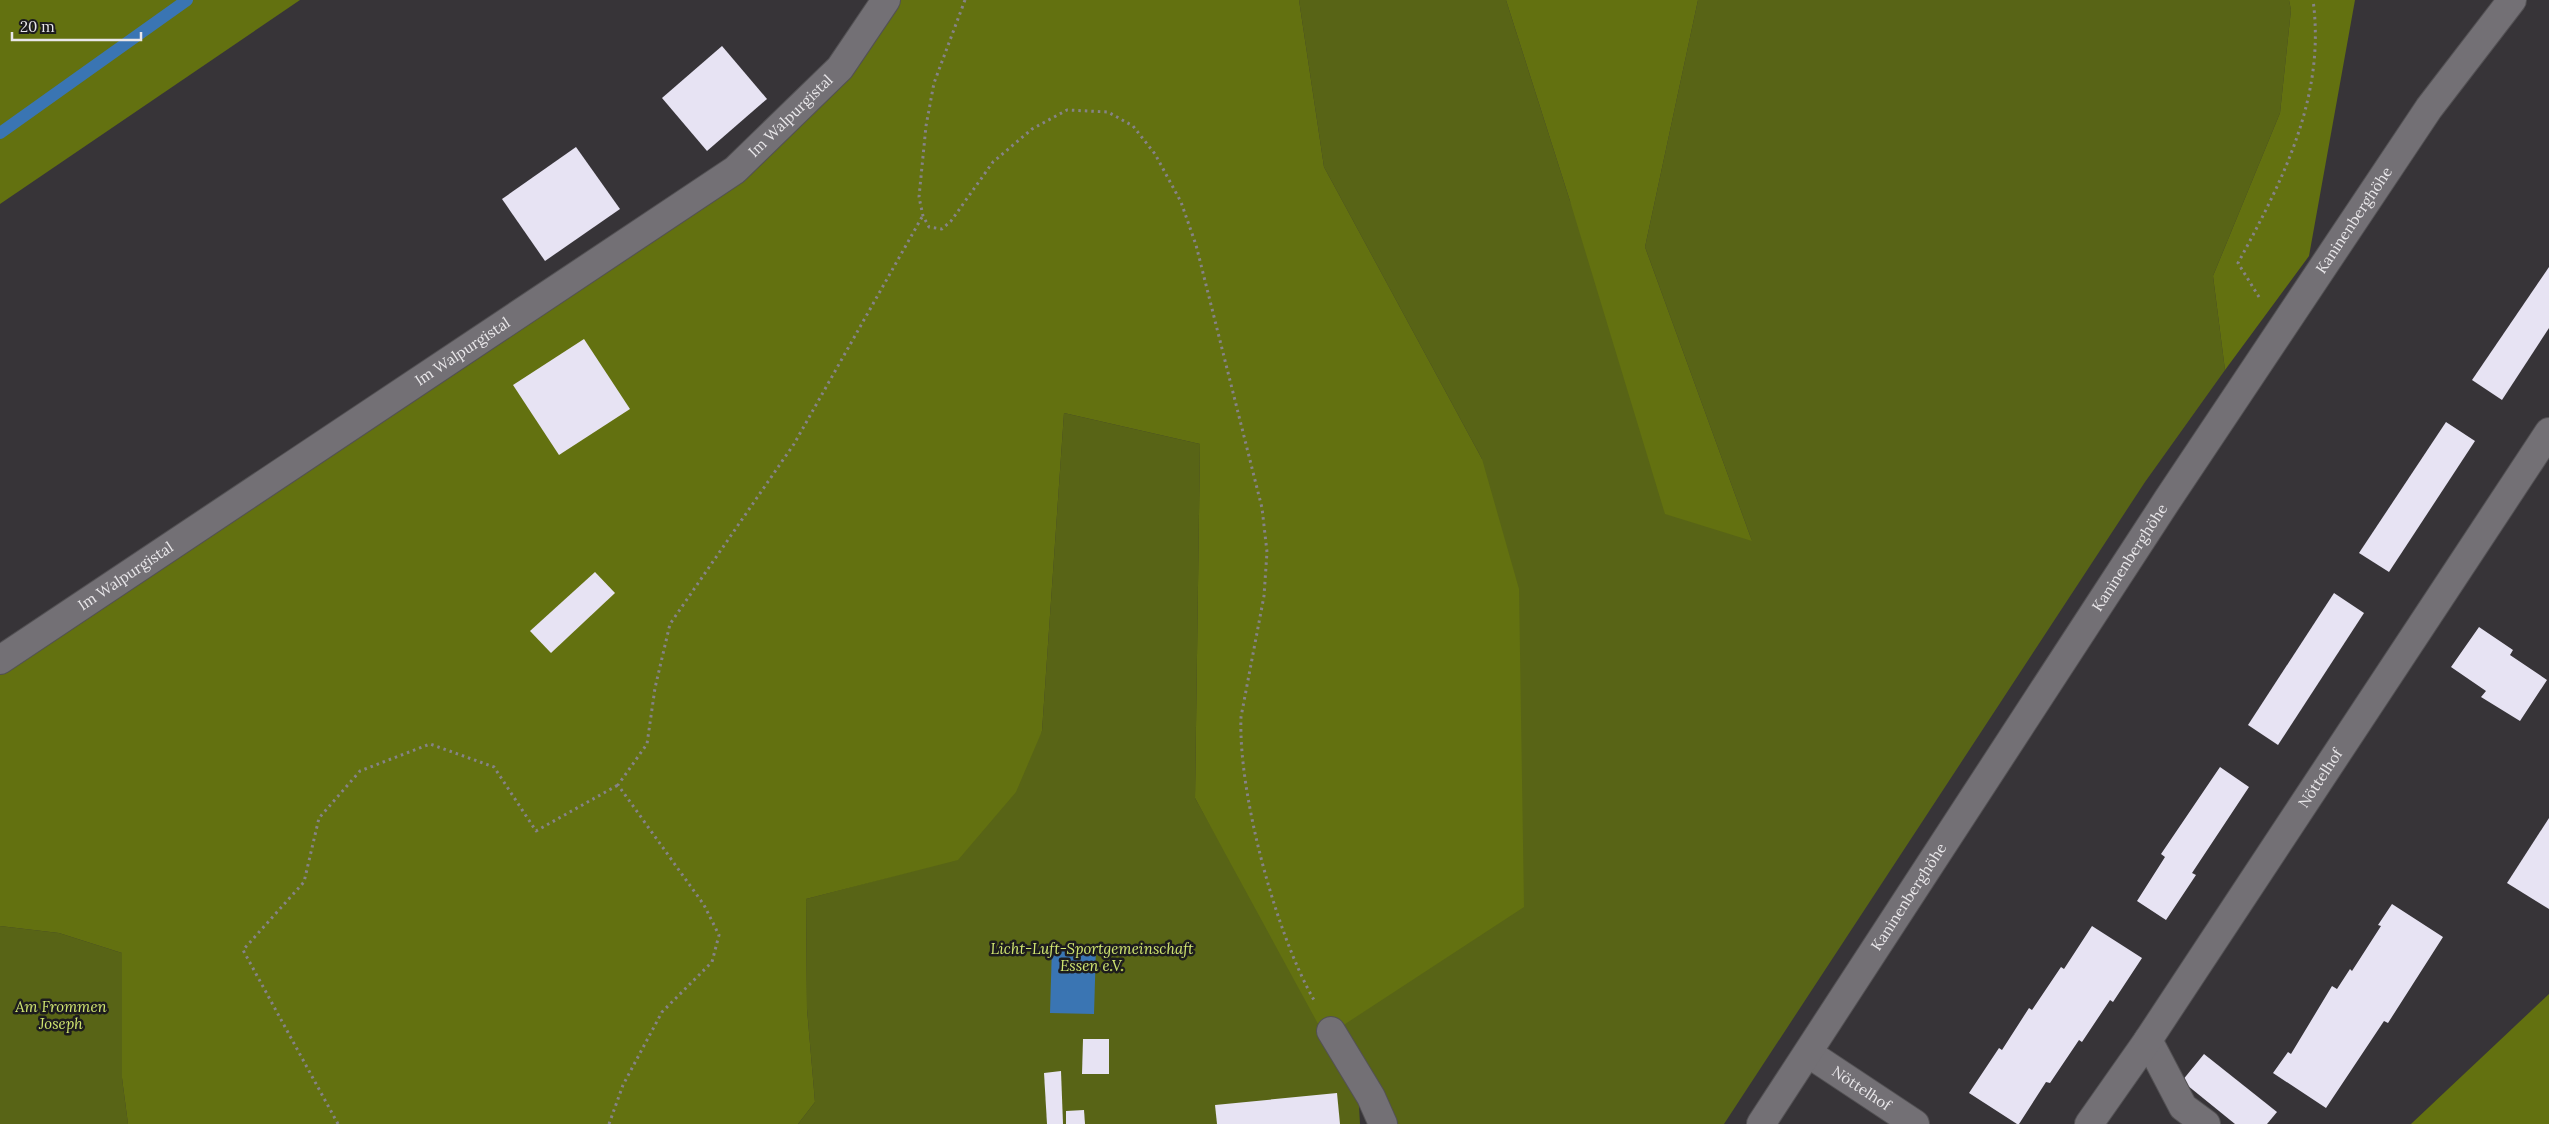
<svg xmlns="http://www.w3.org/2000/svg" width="2549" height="1124" viewBox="0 0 2549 1124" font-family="Lora,serif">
<rect width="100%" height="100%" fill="#373438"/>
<g fill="#586416">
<path d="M1299 0H1506L1570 201 1752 541 1645 247 1698 0H2289L2291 10 2280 113 2213 276 2225 370 2145 482 1724 1124H1394L1339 1028 1482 459 1324 167Z"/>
<path d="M1064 413 1200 444 1195 798 1358 1088 1360 1124H798L815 1102 807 1009 806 899 958 859 1042 731Z"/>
<path d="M0 926 59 933 122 953V1078L128 1124H0Z"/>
</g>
<g fill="#637110">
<path d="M0 0H300L0 204Z"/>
<path d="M889 0H1299L1324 167 1482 459 1519 589 1524 907 1339 1028 1323 1033 1195 798 1200 444 1064 413 1042 731 1016 792 958 860 806 899 807 1009 815 1102 798 1124H128L122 1078V953L59 933 0 926V669L734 175Z"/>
<path d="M1506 0H1698L1645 247 1752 541 1665 514 1570 201Z"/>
<path d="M2289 0H2355L2309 256 2225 370 2213 276 2280 113 2291 10Z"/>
<path d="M2549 994V1124H2411Z"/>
</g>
<path fill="#3a75b3" d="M1052 946 1096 947 1094 1014 1050 1013Z"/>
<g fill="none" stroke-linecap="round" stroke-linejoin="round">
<path stroke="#3a75b3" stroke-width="12" d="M0 133 187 0"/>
</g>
<g fill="#e7e3f3">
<path d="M722 46 767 99 707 151 662 98Z"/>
<path d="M576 147 620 209 545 261 502 199Z"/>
<path d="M2549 267V328L2502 400 2472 380Z"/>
<path d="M584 339 630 409 559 455 513 385Z"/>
<path d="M2446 422 2475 441 2389 572 2359 553Z"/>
<path d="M595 572 615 593 551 653 530 631Z"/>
<path d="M2334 593 2364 613 2278 745 2248 725Z"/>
<path d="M2479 627 2513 650 2510 655 2547 680 2520 721 2481 697 2486 691 2451 667Z"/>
<path d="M2220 767 2249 787 2192 873 2196 875 2166 920 2137 901 2165 857 2161 854Z"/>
<path d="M2549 818V909L2507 883Z"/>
<path d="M2392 904 2443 937 2388 1023 2384 1021 2326 1108 2273 1073 2288 1052 2291 1054 2332 986 2337 989 2350 969 2352 971 2381 926 2378 925Z"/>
<path d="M2092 926 2142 958 2113 1002 2110 1000 2082 1042 2079 1040 2050 1083 2046 1082 2019 1124H2017L1969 1093 1999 1048 2002 1050 2029 1008 2032 1010 2061 967 2064 969Z"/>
<path d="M1083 1039H1109V1074H1082Z"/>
<path d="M2204 1054 2277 1112 2267 1124H2235L2182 1081Z"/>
<path d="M1061 1071 1063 1124H1047L1044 1073Z"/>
<path d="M1337 1093 1340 1124H1217L1215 1105Z"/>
<path d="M1084 1110 1085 1124H1066V1111Z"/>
</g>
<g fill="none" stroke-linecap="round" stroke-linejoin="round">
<defs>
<g id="minor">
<path id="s1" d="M0 660 735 170 840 68 886 0"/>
<path d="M1331 1031 1371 1097 1383 1124"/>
<path d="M2148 1040 2183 1107 2206 1124"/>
<path id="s2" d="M1808 1053 1915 1124"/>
<path id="s3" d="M1761 1124 2168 499 2429 108 2512 0"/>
<path id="s4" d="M2089 1124 2148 1040 2549 432"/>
</g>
</defs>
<use href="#minor" stroke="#535154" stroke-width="30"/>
<g stroke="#868387" stroke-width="3" stroke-dasharray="2.5 4" stroke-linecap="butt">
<path d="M965 0 934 83 926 126 919 197 923 216 929 227 942 229 951 221 993 162 1032 129 1067 110 1108 112 1133 126 1155 154 1181 202 1196 245 1262 508 1267 552 1264 596 1241 717C1238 793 1276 934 1314 1000"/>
<path d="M2259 297 2238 263C2283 180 2326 96 2313 0"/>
<path d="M338 1124 243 950 304 882 319 818 360 771 430 744 494 767 536 831 618 785"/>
<path d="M609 1124 623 1085 662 1012 712 962 719 935 704 905 618 785 647 744 655 688 670 624 794 444 922 217"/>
</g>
<use href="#minor" stroke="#737075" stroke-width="28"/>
</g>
<g text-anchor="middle" stroke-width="5" stroke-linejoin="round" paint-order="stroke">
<g font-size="15" fill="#e9e7ea" stroke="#1d1c1e">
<text dy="5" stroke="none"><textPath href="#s1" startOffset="961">Im Walpurgistal</textPath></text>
<text dy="5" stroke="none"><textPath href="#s3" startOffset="1081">Kaninenberghöhe</textPath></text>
<text dy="5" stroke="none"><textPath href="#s1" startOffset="556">Im Walpurgistal</textPath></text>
<text dy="5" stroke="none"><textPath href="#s3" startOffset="676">Kaninenberghöhe</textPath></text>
<text dy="5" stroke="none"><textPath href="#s1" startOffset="151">Im Walpurgistal</textPath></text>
<text dy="5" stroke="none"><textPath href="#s4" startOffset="416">Nöttelhof</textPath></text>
<text dy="5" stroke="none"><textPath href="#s3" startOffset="271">Kaninenberghöhe</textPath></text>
<text dy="5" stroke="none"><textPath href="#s2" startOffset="64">Nöttelhof</textPath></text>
</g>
<g font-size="15" font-style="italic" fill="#d1e671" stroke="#1d1c1e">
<text x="1092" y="954">Licht-Luft-Sportgemeinschaft<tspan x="1092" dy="17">Essen e.V.</tspan></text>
<text x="61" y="1012">Am Frommen<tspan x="61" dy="17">Joseph</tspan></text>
</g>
</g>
<path d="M12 32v8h129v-8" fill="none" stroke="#e9e7ea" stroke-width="2.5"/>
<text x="20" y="32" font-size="15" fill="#e9e7ea" stroke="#1d1c1e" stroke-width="4" paint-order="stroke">20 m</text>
</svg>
